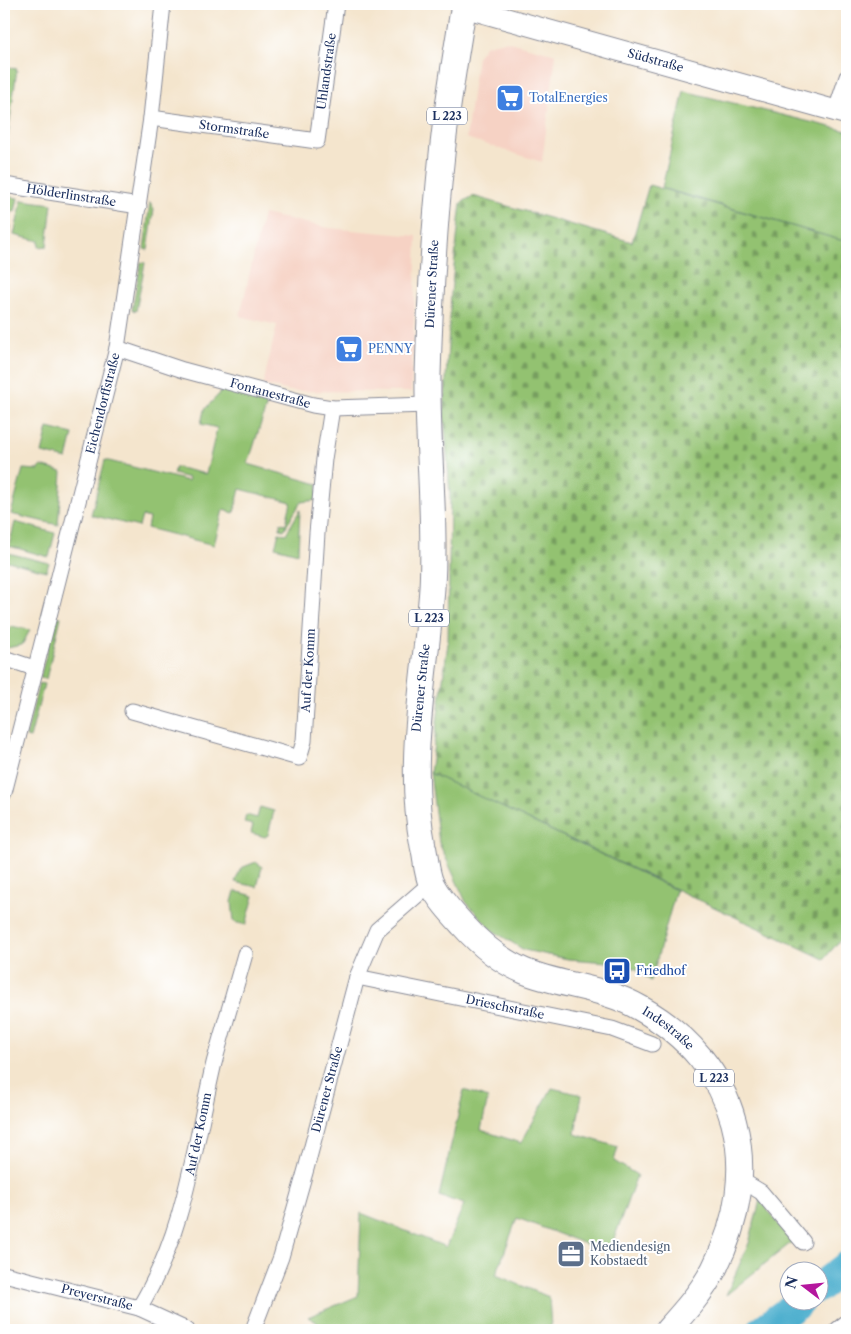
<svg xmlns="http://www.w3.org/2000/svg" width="851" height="1334" viewBox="0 0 851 1334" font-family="'Libre Caslon Text',serif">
<defs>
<pattern id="cemetery-stones" width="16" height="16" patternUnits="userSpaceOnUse" patternTransform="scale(1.25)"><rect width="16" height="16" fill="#93c271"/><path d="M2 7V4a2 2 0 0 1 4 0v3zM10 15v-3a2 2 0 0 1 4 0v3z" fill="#779e60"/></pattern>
</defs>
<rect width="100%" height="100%" fill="#fff"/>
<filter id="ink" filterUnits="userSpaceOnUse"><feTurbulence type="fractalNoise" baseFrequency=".02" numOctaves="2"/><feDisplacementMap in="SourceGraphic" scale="10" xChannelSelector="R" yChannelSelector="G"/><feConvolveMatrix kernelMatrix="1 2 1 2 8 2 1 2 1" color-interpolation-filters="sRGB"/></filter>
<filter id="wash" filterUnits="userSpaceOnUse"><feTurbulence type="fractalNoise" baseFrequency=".0096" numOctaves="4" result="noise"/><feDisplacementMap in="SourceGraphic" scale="20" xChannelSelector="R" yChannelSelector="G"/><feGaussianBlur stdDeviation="1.12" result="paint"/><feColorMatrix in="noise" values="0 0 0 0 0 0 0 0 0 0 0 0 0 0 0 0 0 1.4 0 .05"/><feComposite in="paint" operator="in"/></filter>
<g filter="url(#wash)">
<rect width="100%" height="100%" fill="#f4e5cd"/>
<g fill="#f6d2c4">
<path d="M505 41 556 54 542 162 466 138 477 57 486 45Z"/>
<path d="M263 214 329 228 417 236 411 392 291 391 263 385 277 325 240 316Z"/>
</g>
<g fill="#93c271" stroke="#577868">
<path d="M4 67 17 69 4 164Z"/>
<path d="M684 91 847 131V242L662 188Z"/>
<path d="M4 196 18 198 15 212 11 211 7 225 11 226 9 235 4 234Z"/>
<path d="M22 200 52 204 47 246 39 247V241L14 235Z"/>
<path d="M150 202 154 209 148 250 144 249Z"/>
<path d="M141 262 145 263 136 311 132 310Z"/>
<path d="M223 390 267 404 248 464 318 484 317 500 301 502 284 530 280 529 281 523 286 524 291 502 240 489 234 513 223 510 214 545 147 528 149 518 142 516 139 527 91 515 105 460 188 481 189 478 173 474 175 467 206 474 217 428 201 424 204 410Z"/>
<path d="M48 428 73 434 67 459 42 453Z"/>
<path d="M41 466 62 472 58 525 11 514 23 469 39 470Z"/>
<path d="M300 510 298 553 275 547 279 533 286 534Z"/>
<path d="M15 522 55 533 49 557 9 546Z"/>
<path d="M4 552 49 563 46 571 4 560Z"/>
<path d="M56 617H61L46 679 40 678Z"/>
<path d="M11 626 30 630 22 645 7 648 4 647V631L9 632Z"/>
<path d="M39 683 44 684 30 738 26 737Z"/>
<path d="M430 773 676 890 651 981 636 969 621 963 568 959 524 950 492 930 466 902 439 843Z"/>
<path d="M260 807 274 811 268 835 265 837 251 833 253 825 244 823 246 815 257 818Z"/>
<path d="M256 862 262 867 257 887 235 882 241 868Z"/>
<path d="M235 891 254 896 246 925 234 922 232 902Z"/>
<path d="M552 1088 582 1095 575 1134 618 1147 614 1161 637 1175 609 1253 517 1218 496 1275 549 1297 551 1327 549 1330H330L308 1317 358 1296 361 1213 446 1247 464 1204 439 1196 464 1090 488 1098 481 1130 521 1143Z"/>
<path d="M760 1200 792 1242 726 1295 749 1243Z"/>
</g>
<path fill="url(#cemetery-stones)" stroke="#577868" d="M649 185 847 242V932L824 959 430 773 448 643 450 495 444 414 451 293 461 203 473 196 632 242Z"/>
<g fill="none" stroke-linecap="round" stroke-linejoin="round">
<g stroke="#50b0cf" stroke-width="30">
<path d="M818 1288 847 1266"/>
<path d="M762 1330 800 1302"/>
</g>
</g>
</g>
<g filter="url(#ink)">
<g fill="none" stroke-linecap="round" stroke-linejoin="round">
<defs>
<g id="minor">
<path d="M836 110 847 77"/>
<path id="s1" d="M151 118 317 141 336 4"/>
<path id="s2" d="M4 185 139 206"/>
<path id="s3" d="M117 348 183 370 313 405 332 408 428 405"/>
<path d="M4 658 34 668"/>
<path id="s4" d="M132 711 299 758 304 741 317 533 324 459 332 408"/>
<path id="s5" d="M4 793 117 348 151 118 163 4"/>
<path id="s6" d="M357 977 612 1029 652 1044"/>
<path d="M741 1180 761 1192 803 1242"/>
<path id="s7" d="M4 1274 139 1308 187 1330"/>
<path id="s8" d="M139 1308C185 1233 194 1147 214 1063 224 1026 235 990 245 954"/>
<path id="s9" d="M253 1330 281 1257 306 1169 357 977 377 930 431 883"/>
<path d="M837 1330 847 1322"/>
</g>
<g id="secondary">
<path id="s10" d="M464 7 847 114"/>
</g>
<g id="primary">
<path id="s11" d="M464 4C456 54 447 104 442 154 434 228 430 301 428 375 427 446 436 517 432 588 426 675 406 760 423 846 426 857 426 872 431 883 438 898 452 913 463 925 480 944 500 961 524 971 561 986 604 987 640 1008 740 1064 765 1169 714 1269 702 1292 685 1311 668 1330"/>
</g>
</defs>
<use href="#minor" stroke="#888a96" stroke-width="17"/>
<use href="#secondary" stroke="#888a96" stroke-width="23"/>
<use href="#primary" stroke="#888a96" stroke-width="27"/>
<use href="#minor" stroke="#fff" stroke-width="15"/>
<use href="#secondary" stroke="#fff" stroke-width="21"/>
<use href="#primary" stroke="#fff" stroke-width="25"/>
</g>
</g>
<defs>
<symbol id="supermarket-square" viewBox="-11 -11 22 22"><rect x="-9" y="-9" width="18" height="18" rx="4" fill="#3f7fe0" stroke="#fff"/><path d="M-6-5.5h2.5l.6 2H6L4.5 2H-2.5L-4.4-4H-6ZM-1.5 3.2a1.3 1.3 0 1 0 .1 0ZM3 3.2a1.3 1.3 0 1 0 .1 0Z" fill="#fff"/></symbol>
<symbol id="bus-square" viewBox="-11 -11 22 22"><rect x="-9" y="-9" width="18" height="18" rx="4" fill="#1a4fb4" stroke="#fff"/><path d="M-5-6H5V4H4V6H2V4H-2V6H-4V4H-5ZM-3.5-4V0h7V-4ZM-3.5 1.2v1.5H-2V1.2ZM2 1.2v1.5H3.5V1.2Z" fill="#fff"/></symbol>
<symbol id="office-square" viewBox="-11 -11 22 22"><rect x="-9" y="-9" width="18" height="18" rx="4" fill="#5c6f8a" stroke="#fff"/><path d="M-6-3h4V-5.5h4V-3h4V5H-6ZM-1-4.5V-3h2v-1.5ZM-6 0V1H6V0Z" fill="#fff"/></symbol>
</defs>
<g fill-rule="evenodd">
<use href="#supermarket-square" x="494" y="82" width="32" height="32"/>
<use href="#supermarket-square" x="333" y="333" width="32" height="32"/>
<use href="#bus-square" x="601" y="955" width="32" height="32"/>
<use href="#office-square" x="555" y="1238" width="32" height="32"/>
</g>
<g text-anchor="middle" stroke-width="4" stroke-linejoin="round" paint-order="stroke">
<g fill="#fff" stroke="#5f6d8e" stroke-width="1">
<rect x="427" y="107.5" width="40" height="17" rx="4"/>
<rect x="409" y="609.5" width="40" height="17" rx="4"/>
<rect x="694" y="1069.5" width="40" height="17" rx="4"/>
</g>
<g font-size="11" font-weight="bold" fill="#1b2f5e">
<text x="447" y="120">L 223</text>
<text x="429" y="622">L 223</text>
<text x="714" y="1082">L 223</text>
</g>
<g font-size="12" fill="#1b2f5e" stroke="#fff">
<text dy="4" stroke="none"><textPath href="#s10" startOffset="199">Südstraße</textPath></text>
<text dy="4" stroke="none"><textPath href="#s1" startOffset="238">Uhlandstraße</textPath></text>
<text dy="4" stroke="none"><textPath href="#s1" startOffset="84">Stormstraße</textPath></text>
<text dy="4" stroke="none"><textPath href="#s2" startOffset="68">Hölderlinstraße</textPath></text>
<text transform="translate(432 284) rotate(-87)" y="4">Dürener Straße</text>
<text dy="4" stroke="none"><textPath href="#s3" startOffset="160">Fontanestraße</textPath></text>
<text dy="4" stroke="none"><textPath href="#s5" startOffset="402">Eichendorffstraße</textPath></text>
<text dy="4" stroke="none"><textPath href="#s4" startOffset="262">Auf der Komm</textPath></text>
<text transform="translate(421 688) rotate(-84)" y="4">Dürener Straße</text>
<text dy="4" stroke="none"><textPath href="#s6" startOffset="151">Drieschstraße</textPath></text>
<text dy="4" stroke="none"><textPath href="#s11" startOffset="1170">Indestraße</textPath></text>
<text dy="4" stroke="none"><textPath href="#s9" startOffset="252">Dürener Straße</textPath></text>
<text dy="4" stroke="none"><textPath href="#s8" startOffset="185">Auf der Komm</textPath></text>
<text dy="4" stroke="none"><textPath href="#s7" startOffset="96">Preyerstraße</textPath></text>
</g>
<g font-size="12" fill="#366cbe" stroke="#fff" text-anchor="start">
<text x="529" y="102">TotalEnergies</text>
<text x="368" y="353">PENNY</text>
</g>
<g font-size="12" fill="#164399" stroke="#fff" text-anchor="start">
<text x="636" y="975">Friedhof</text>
</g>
<g font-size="12" fill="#4e5e75" stroke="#fff" text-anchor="start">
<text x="590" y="1251">Mediendesign<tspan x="590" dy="14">Kobstaedt</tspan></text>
</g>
</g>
<rect width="851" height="1334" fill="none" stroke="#fff" stroke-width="20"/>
<g transform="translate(804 1286) rotate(286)"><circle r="24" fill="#ffffff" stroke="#a4acbf"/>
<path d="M0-4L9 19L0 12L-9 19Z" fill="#b5179e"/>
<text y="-8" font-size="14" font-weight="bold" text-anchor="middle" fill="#1b2f5e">N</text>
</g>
</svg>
